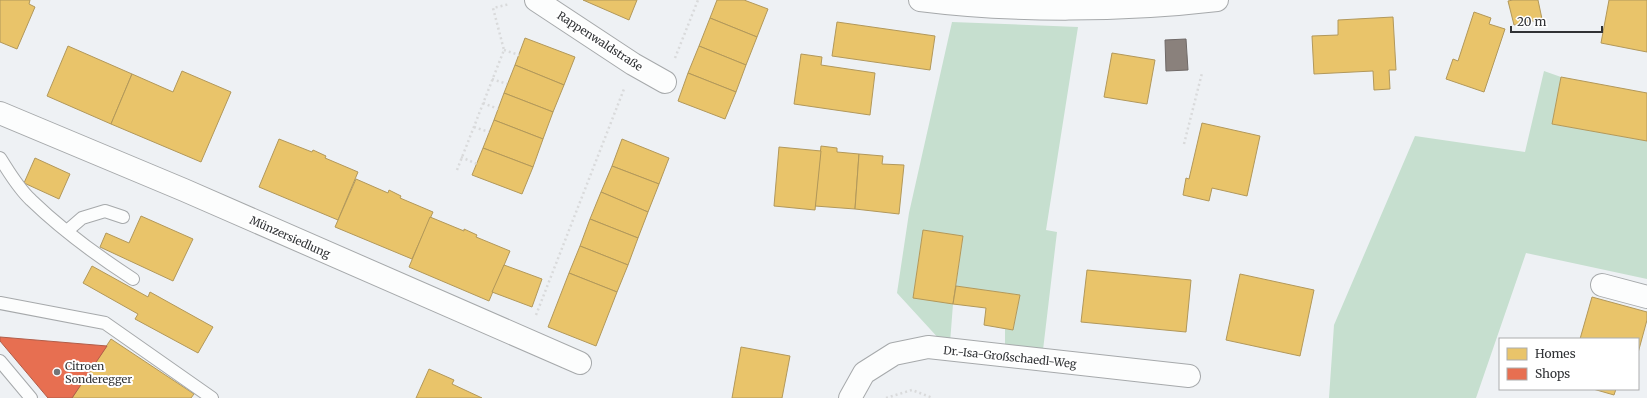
<svg xmlns="http://www.w3.org/2000/svg" width="1647" height="398" viewBox="0 0 1647 398" font-family="Merriweather,serif">
<rect width="100%" height="100%" fill="#eef1f4"/>
<g fill="#c6dfcf">
<path d="M952 22 1078 27 1046 230 1057 232 1043 350 1005 346V329L1013 330 1020 295 956 286 963 236 923 230 913 297 953 304 950 343 941 341 897 293 909 213Z"/>
<path d="M1544 71 1561 77 1552 124 1647 141V279L1526 253 1476 398H1329L1334 325 1415 136 1525 152Z"/>
</g>
<g fill="#e9c46a" stroke="#b2985a">
<path d="M0 0H30L29 4 35 7 17 49 0 42Z"/>
<path d="M583 0H637L629 20Z"/>
<path d="M717 0H744L768 9 757 37 710 18Z"/>
<path d="M1513 0H1538L1542 19 1514 25 1508 1Z"/>
<path d="M1609 0H1647V52L1601 43Z"/>
<path d="M1474 12 1491 18 1489 24 1505 29 1484 92 1446 79 1453 59 1458 61Z"/>
<path d="M1393 17 1396 70H1389L1390 89 1374 90 1373 71 1314 74 1312 36 1338 35V20Z"/>
<path d="M710 18 757 37 746 65 699 46Z"/>
<path d="M837 22 935 36 930 70 832 56Z"/>
<path d="M525 38 575 57 564 85 515 65Z"/>
<path d="M68 46 132 74 111 124 47 96Z"/>
<path d="M699 46 746 65 736 92 688 73Z"/>
<path d="M1112 53 1155 60 1147 104 1104 97Z"/>
<path d="M801 54 822 57 821 65 875 73 870 115 794 104Z"/>
<path d="M515 65 564 85 553 112 504 93Z"/>
<path d="M182 71 231 92 201 162 111 124 132 74 173 92Z"/>
<path d="M688 73 736 92 725 119 678 101Z"/>
<path d="M1561 77 1647 93V141L1552 124Z"/>
<path d="M504 93 553 112 543 139 494 120Z"/>
<path d="M494 120 543 139 533 167 483 148Z"/>
<path d="M1202 123 1260 136 1247 196 1212 188 1209 201 1183 195 1186 178 1189 179Z"/>
<path d="M279 139 312 152 313 150 326 156 325 158 358 172 338 220 259 187Z"/>
<path d="M622 139 669 158 659 184 612 166Z"/>
<path d="M821 146 837 148V152L859 154 855 209 815 206Z"/>
<path d="M779 147 821 151 815 210 774 206Z"/>
<path d="M483 148 533 167 522 194 472 175Z"/>
<path d="M859 154 883 156 882 164 904 165 899 214 855 209Z"/>
<path d="M35 158 70 174 59 199 24 183Z"/>
<path d="M612 166 659 184 648 212 601 192Z"/>
<path d="M356 179 388 193 389 190 401 196 400 198 433 212 412 259 335 227Z"/>
<path d="M601 192 648 212 638 238 590 219Z"/>
<path d="M141 216 193 239 173 281 100 247 106 233 129 243Z"/>
<path d="M430 217 464 231V229L477 235 476 237 510 251 489 301 409 267Z"/>
<path d="M590 219 638 238 628 265 580 246Z"/>
<path d="M923 230 963 236 953 304 913 298Z"/>
<path d="M580 246 628 265 617 292 569 273Z"/>
<path d="M504 265 542 279 532 307 492 292Z"/>
<path d="M92 266 148 297 150 292 213 327 198 353 135 319 138 314 83 283Z"/>
<path d="M1087 270 1191 280 1186 332 1081 322Z"/>
<path d="M569 273 617 292 596 346 548 327Z"/>
<path d="M1240 274 1314 290 1300 356 1226 340Z"/>
<path d="M956 286 1020 295 1013 330 984 325 986 308 953 304Z"/>
<path d="M1592 297 1647 312V320L1638 353V339H1580Z"/>
<path d="M111 339 194 394 191 398H72Z"/>
<path d="M741 347 790 356 782 398H732Z"/>
<path d="M429 369 454 380 452 384 482 398H416Z"/>
<path d="M1593 389H1616L1614 395Z"/>
</g>
<path fill="#e76f51" stroke="#b05d49" d="M0 337 107 346 72 398H48L0 341Z"/>
<path fill="#8a817c" stroke="#6f6967" d="M1186 39 1188 70 1166 71 1165 40Z"/>
<g fill="none" stroke-linecap="round" stroke-linejoin="round">
<defs>
<g id="lane">
<path d="M0 158C9 172 18 188 31 200 62 230 96 255 133 279"/>
<path d="M67 231 82 218 105 211 123 217"/>
<path d="M0 303 105 323 212 398"/>
<path d="M0 361 31 398"/>
</g>
<g id="street">
<path d="M536 0 633 64 665 82"/>
<path d="M920 0C1015 12 1123 11 1217 0"/>
<path d="M0 113 184 190 580 363"/>
<path d="M1602 285 1647 297"/>
<path d="M850 398 864 373 894 354 928 347 1189 376"/>
</g>
</defs>
<use href="#lane" stroke="#a6a9ab" stroke-width="14"/>
<use href="#street" stroke="#a6a9ab" stroke-width="24"/>
<g stroke="#d9dadb" stroke-width="2.5" stroke-dasharray="2 3" stroke-linecap="butt">
<path d="M504 50 519 55"/>
<path d="M675 58 698 0"/>
<path d="M492 79 507 84"/>
<path d="M483 103 498 109"/>
<path d="M474 127 489 132"/>
<path d="M1184 144 1202 73"/>
<path d="M461 157 477 164"/>
<path d="M457 170 504 50 493 8 510 4"/>
<path d="M536 315 624 89"/>
<path d="M886 398 912 390 933 398"/>
</g>
<use href="#lane" stroke="#fcfdfd" stroke-width="12"/>
<use href="#street" stroke="#fcfdfd" stroke-width="22"/>
</g>
<circle fill="#727578" stroke="#fff" stroke-width="1.5" cx="57" cy="372" r="4"/>
<g text-anchor="middle" stroke-width="4" stroke-linejoin="round" paint-order="stroke">
<g font-size="11" fill="#303235" stroke="#fff">
<text transform="translate(600 41) rotate(33)" y="4">Rappenwaldstraße</text>
<text transform="translate(290 237) rotate(24)" y="4">Münzersiedlung</text>
<text transform="translate(1010 357) rotate(6)" y="4">Dr.-Isa-Großschaedl-Weg</text>
</g>
<g font-size="11" fill="#303235" stroke="#fff" text-anchor="start">
<text x="65" y="370">Citroen<tspan x="65" dy="13">Sonderegger</tspan></text>
</g>
</g>
<rect x="1499" y="338" width="140" height="52" fill="#ffffff" stroke="#acadae"/>
<rect x="1507" y="348" width="20" height="12" fill="#e9c46a" stroke="#acadae"/>
<text x="1535" y="358" font-size="12" fill="#303235">Homes</text>
<rect x="1507" y="368" width="20" height="12" fill="#e76f51" stroke="#acadae"/>
<text x="1535" y="378" font-size="12" fill="#303235">Shops</text>
<path d="M1511 26v6h91v-6" fill="none" stroke="#303235" stroke-width="2"/>
<text x="1517" y="26" font-size="12" fill="#303235" stroke="#ffffff" stroke-width="3" paint-order="stroke">20 m</text>
</svg>
